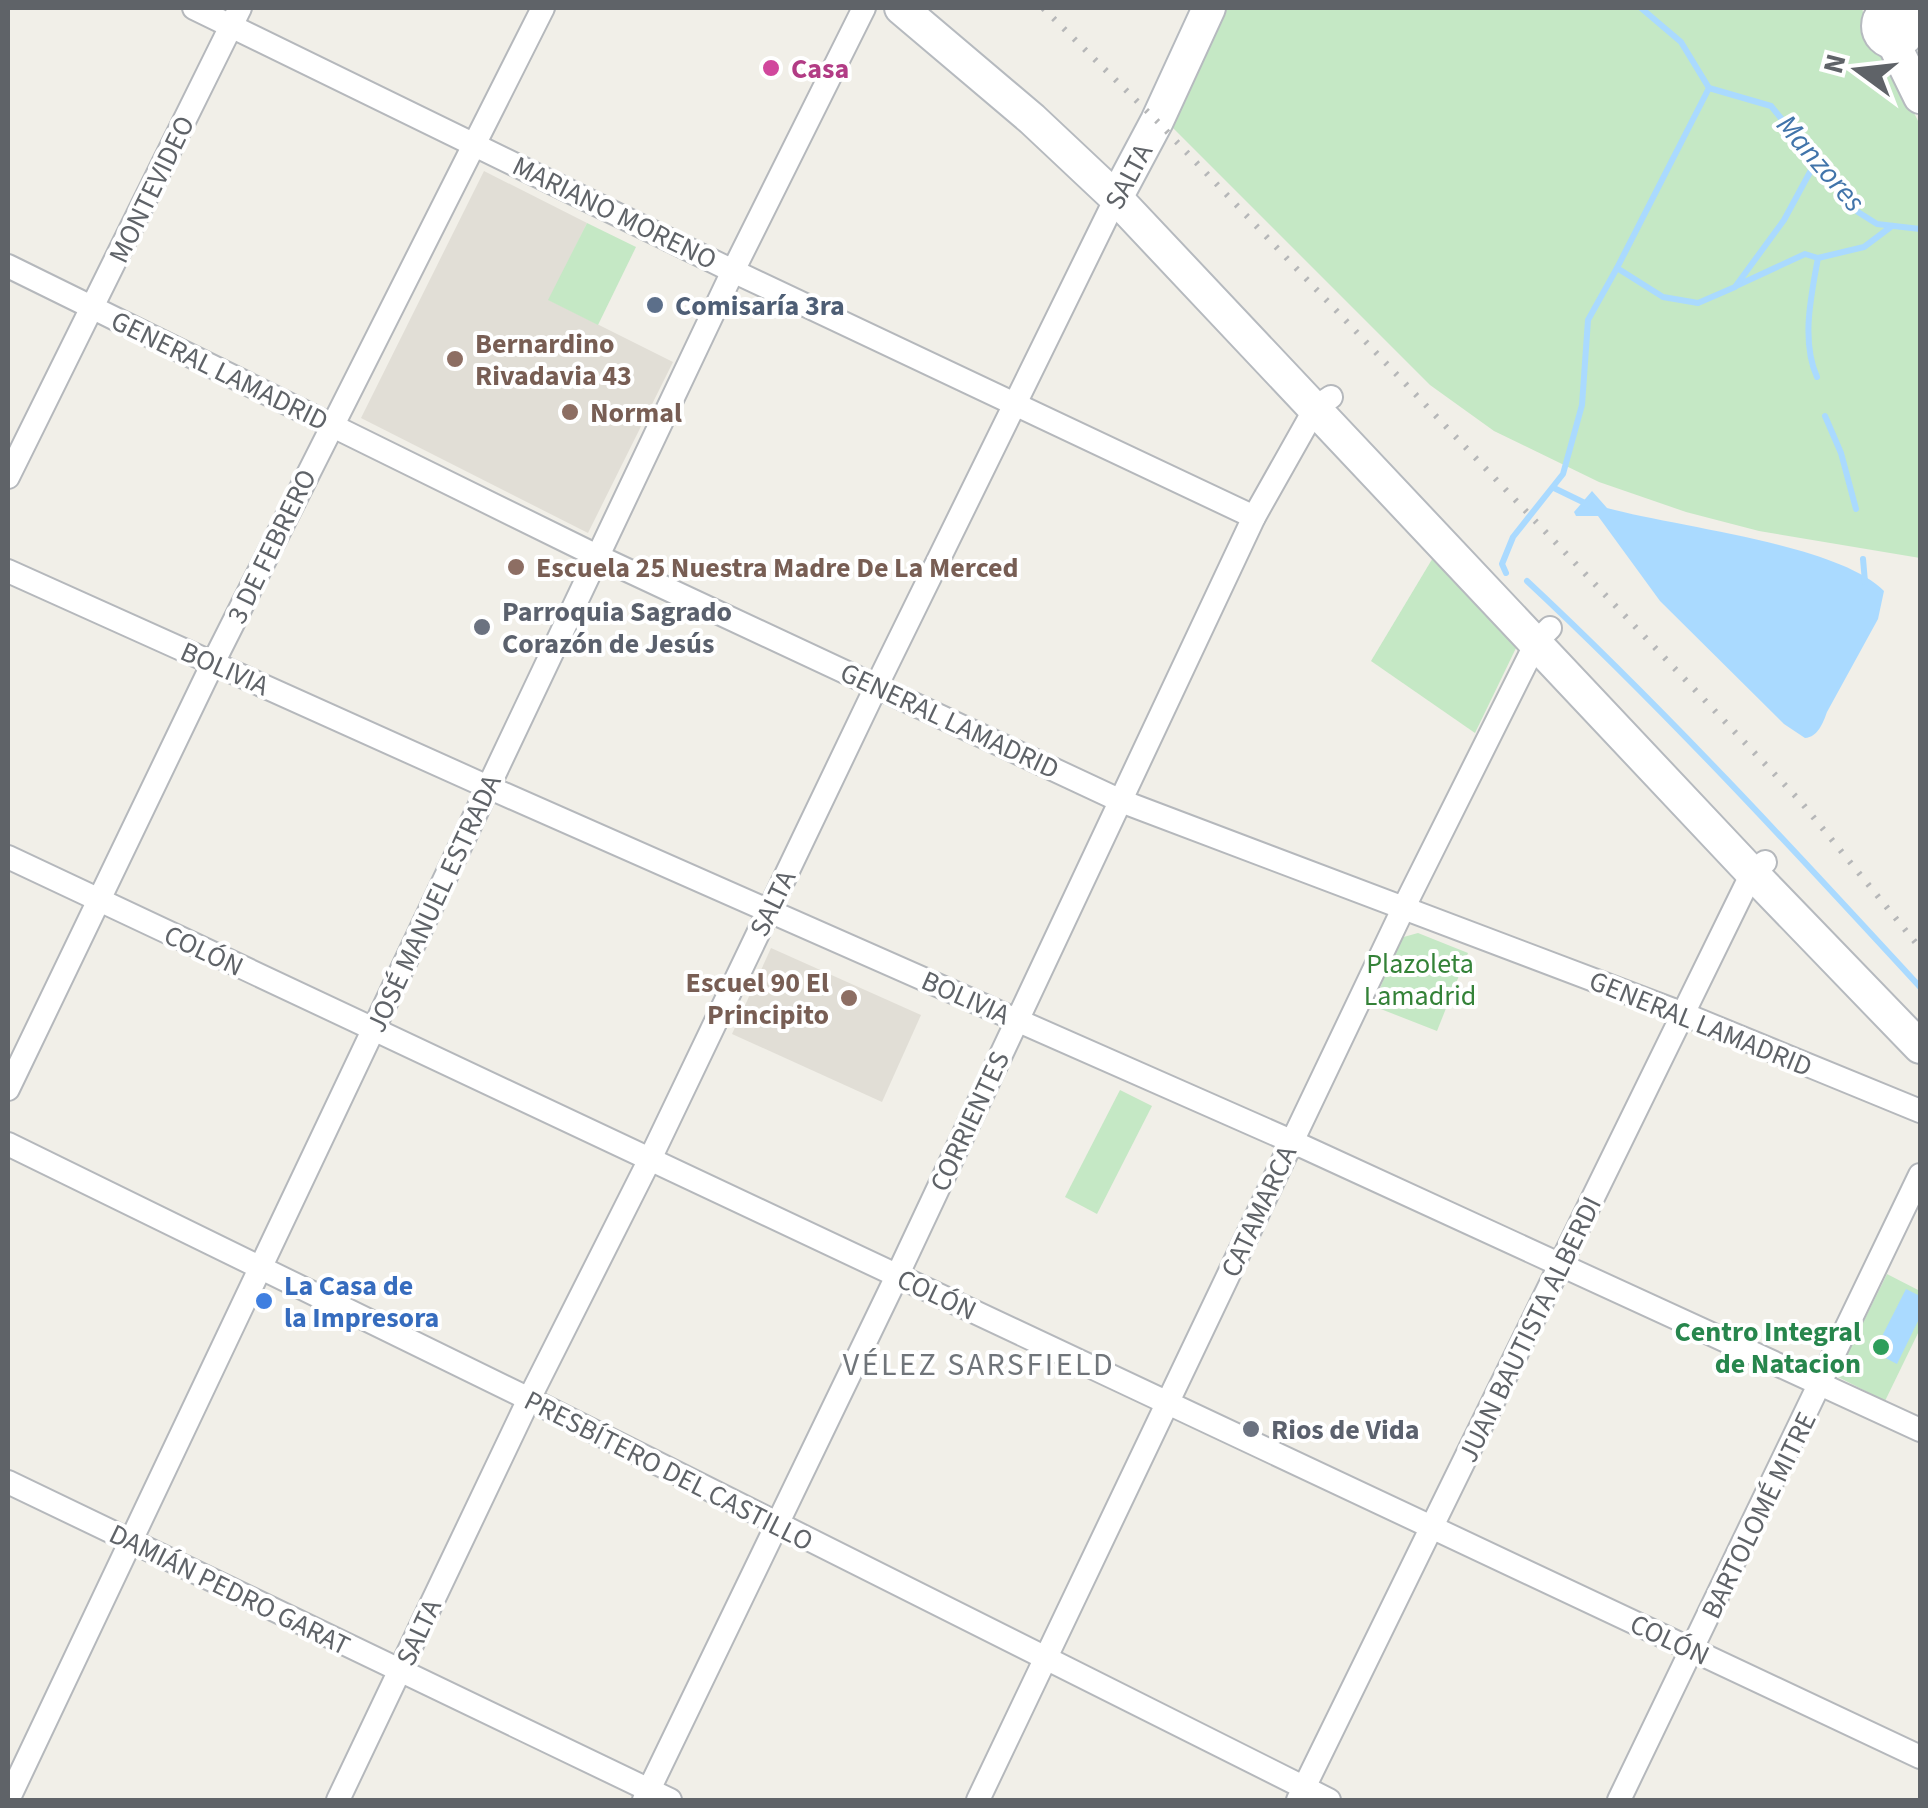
<svg xmlns="http://www.w3.org/2000/svg" width="1928" height="1808" viewBox="0 0 1928 1808" font-family="'Source Sans 3',sans-serif">
<rect width="100%" height="100%" fill="#f1efe8"/>
<g fill="#e1ded6">
<path d="M484 171 587 223 549 300 673 362 588 533 361 418Z"/>
<path d="M771 948 921 1015 882 1102 732 1034Z"/>
</g>
<g fill="#c5e8c5">
<path d="M1223 8H1862L1869 37 1882 48 1920 125V558L1759 531 1686 512 1599 482 1494 431 1430 385 1167 122Z"/>
<path d="M587 223 636 247 598 325 548 300Z"/>
<path d="M1434 556 1517 646 1475 733 1371 661Z"/>
<path d="M1418 933 1468 953 1437 1031 1373 1006 1400 938Z"/>
<path d="M1120 1090 1152 1106 1097 1214 1065 1197Z"/>
<path d="M1887 1274 1920 1291V1329L1885 1401 1838 1377V1373Z"/>
</g>
<g fill="#aadaff">
<path d="M1592 491 1607 508C1676 527 1838 544 1884 591L1878 619 1827 712C1823 723 1818 737 1805 738L1784 724 1660 601 1598 516H1576L1574 512Z"/>
<path d="M1906 1289 1920 1296V1317L1897 1364 1874 1352Z"/>
</g>
<g fill="none" stroke-linecap="round" stroke-linejoin="round">
<g stroke="#aadaff" stroke-width="6">
<path d="M1641 8 1681 42 1709 88 1771 106 1858 212 1877 224 1920 229"/>
<path d="M1617 268 1709 88"/>
<path d="M1736 286 1805 254 1818 258"/>
<path d="M1817 377C1801 341 1811 296 1818 258L1864 247 1892 226"/>
<path d="M1825 416 1841 453 1856 509"/>
<path d="M1554 488 1589 505"/>
<path d="M1863 559 1865 582"/>
<path d="M1506 573 1502 564 1513 537 1563 474 1582 405 1588 320 1617 268 1663 297 1698 303 1735 287 1784 220 1816 161"/>
<path d="M1527 581C1665 710 1792 848 1920 987"/>
</g>
<defs>
<g id="street">
<path d="M194 8 733 271 1254 517"/>
<path d="M1898 10 1913 8"/>
<path d="M1909 30 1920 24"/>
<path d="M8 266 597 556 1121 801 1681 1013 1920 1111"/>
<path d="M8 477 240 8"/>
<path d="M8 571 488 787 1291 1141 1920 1430"/>
<path d="M8 857 1920 1757"/>
<path d="M8 1089 213 663 543 8"/>
<path d="M8 1144 529 1399 1329 1800"/>
<path d="M8 1482 670 1800"/>
<path d="M8 1800 733 271 864 8"/>
<path d="M338 1800 529 1399 650 1159 877 685 1116 198"/>
<path d="M644 1800 897 1276 1254 517 1316 407 1331 397"/>
<path d="M978 1800 1404 907 1537 641 1550 628"/>
<path d="M1298 1800 1752 873 1765 862"/>
<path d="M1619 1800 1920 1175"/>
</g>
<g id="secondary">
<path d="M901 8 1032 119 1116 198 1752 873 1920 1047"/>
<circle cx="1894" cy="26" r="16"/>
<path d="M1893 42 1920 97"/>
<path d="M1116 198 1157 121 1209 8"/>
</g>
</defs>
<use href="#street" stroke="#b5b8bc" stroke-width="26"/>
<use href="#secondary" stroke="#b6babf" stroke-width="36"/>
<use href="#street" stroke="#fff" stroke-width="22"/>
<use href="#secondary" stroke="#fff" stroke-width="32"/>
<path stroke="#b6b7b8" stroke-width="6" stroke-dasharray="2.5 12" stroke-linecap="butt" d="M1043 8 1157 121 1801 802 1920 948"/>
</g>
<circle fill="#d1479c" stroke="#fff" stroke-width="4" cx="771" cy="68" r="10"/>
<circle fill="#5c6f8a" stroke="#fff" stroke-width="4" cx="655" cy="305" r="10"/>
<g fill="#8d6e63" stroke="#fff" stroke-width="4">
<circle cx="455" cy="359" r="10"/>
<circle cx="570" cy="412" r="10"/>
<circle cx="516" cy="567" r="10"/>
<circle cx="849" cy="998" r="10"/>
</g>
<g fill="#6b7280" stroke="#fff" stroke-width="4">
<circle cx="482" cy="627" r="10"/>
<circle cx="1251" cy="1429" r="10"/>
</g>
<circle fill="#3f7fe0" stroke="#fff" stroke-width="4" cx="264" cy="1301" r="10"/>
<circle fill="#2e9e5b" stroke="#fff" stroke-width="4" cx="1881" cy="1347" r="10"/>
<g text-anchor="middle" stroke-width="8" stroke-linejoin="round" paint-order="stroke">
<g font-size="28" font-weight="bold" fill="#b23c85" stroke="#fff" text-anchor="start">
<text x="791" y="78">Casa</text>
</g>
<g font-size="28" fill="#5f6368" stroke="#fff">
<text transform="translate(1128 176) rotate(-62)" y="10">SALTA</text>
<text transform="translate(151 189) rotate(-64)" y="10">MONTEVIDEO</text>
<text transform="translate(615 212) rotate(26)" y="10">MARIANO MORENO</text>
<text transform="translate(220 370) rotate(26)" y="10">GENERAL LAMADRID</text>
<text transform="translate(271 546) rotate(-64)" y="10">3 DE FEBRERO</text>
<text transform="translate(225 668) rotate(24)" y="10">BOLIVIA</text>
<text transform="translate(950 720) rotate(25)" y="10">GENERAL LAMADRID</text>
<text transform="translate(433 903) rotate(-65)" y="10">JOSÉ MANUEL ESTRADA</text>
<text transform="translate(772 903) rotate(-64)" y="10">SALTA</text>
<text transform="translate(204 950) rotate(25)" y="10">COLÓN</text>
<text transform="translate(966 997) rotate(24)" y="10">BOLIVIA</text>
<text transform="translate(1701 1023) rotate(22)" y="10">GENERAL LAMADRID</text>
<text transform="translate(969 1121) rotate(-65)" y="10">CORRIENTES</text>
<text transform="translate(1258 1211) rotate(-65)" y="10">CATAMARCA</text>
<text transform="translate(937 1294) rotate(25)" y="10">COLÓN</text>
<text transform="translate(1529 1329) rotate(-64)" y="10">JUAN BAUTISTA ALBERDI</text>
<text transform="translate(669 1470) rotate(27)" y="10">PRESBÍTERO DEL CASTILLO</text>
<text transform="translate(1758 1515) rotate(-64)" y="10">BARTOLOMÉ MITRE</text>
<text transform="translate(230 1589) rotate(26)" y="10">DAMIÁN PEDRO GARAT</text>
<text transform="translate(418 1632) rotate(-65)" y="10">SALTA</text>
<text transform="translate(1670 1639) rotate(25)" y="10">COLÓN</text>
</g>
<g font-size="28" font-weight="bold" fill="#4e5e75" stroke="#fff" text-anchor="start">
<text x="675" y="315">Comisaría 3ra</text>
</g>
<g font-size="28" font-weight="bold" fill="#785e54" stroke="#fff" text-anchor="start">
<text x="475" y="353">Bernardino<tspan x="475" dy="32">Rivadavia 43</tspan></text>
<text x="590" y="422">Normal</text>
<text x="536" y="577">Escuela 25 Nuestra Madre De La Merced</text>
<text x="829" y="992" text-anchor="end">Escuel 90 El<tspan x="829" dy="32">Principito</tspan></text>
</g>
<g font-size="28" font-weight="bold" fill="#5b616d" stroke="#fff" text-anchor="start">
<text x="502" y="621">Parroquia Sagrado<tspan x="502" dy="32">Corazón de Jesús</tspan></text>
<text x="1271" y="1439">Rios de Vida</text>
</g>
<g font-size="28" fill="#348238" stroke="#fff">
<text x="1420" y="973">Plazoleta<tspan x="1420" dy="32">Lamadrid</tspan></text>
</g>
<g font-size="28" font-weight="bold" fill="#366cbe" stroke="#fff" text-anchor="start">
<text x="284" y="1295">La Casa de<tspan x="284" dy="32">la Impresora</tspan></text>
</g>
<g font-size="28" font-weight="bold" fill="#27864d" stroke="#fff" text-anchor="end">
<text x="1861" y="1341">Centro Integral<tspan x="1861" dy="32">de Natacion</tspan></text>
</g>
<g font-size="30" font-style="italic" fill="#4174aa" stroke="#fff">
<text transform="translate(1821 163) rotate(49)" y="10">Manzores</text>
</g>
<g font-size="32" letter-spacing="2.5" fill="#70757a" stroke="#fff">
<text x="979" y="1375">VÉLEZ SARSFIELD</text>
</g>
</g>
<rect width="1928" height="1808" fill="none" stroke="#5f6368" stroke-width="20"/>
<g transform="translate(1858 70) rotate(285)" stroke="#ffffff" stroke-width="8" paint-order="stroke">
<path d="M0-8L18 38L0 25L-18 38Z" fill="#5f6368"/>
<text y="-15" font-size="28" font-weight="bold" text-anchor="middle" fill="#5f6368">N</text>
</g>
</svg>
